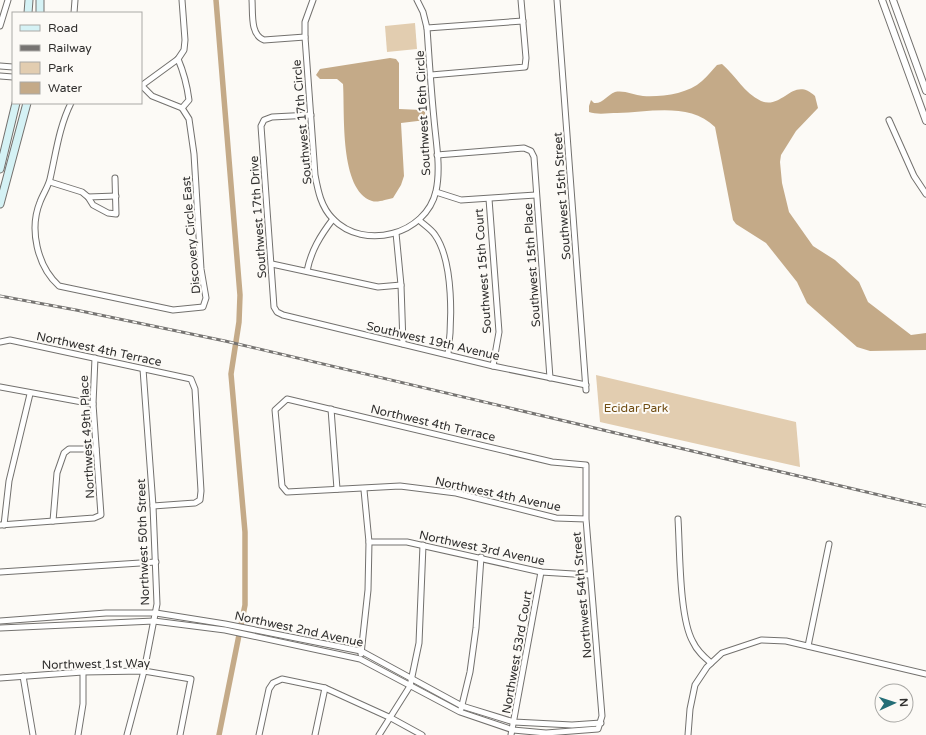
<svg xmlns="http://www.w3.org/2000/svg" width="926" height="735" viewBox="0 0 926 735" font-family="'Varela Round',sans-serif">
<rect width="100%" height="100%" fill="#fcfaf6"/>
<g fill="#e2cdb0">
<path d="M415 23 417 49 387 52 385 26Z"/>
<path d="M596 375 796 422 800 467 600 422Z"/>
</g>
<g fill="#c4aa88">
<path d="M390 58 396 59 399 63V109L422 110 425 112 426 120 401 123 404 176 401 185 393 198C387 199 378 203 372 201 339 190 345 113 343 84L337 79H320L316 75 320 69Z"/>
<path d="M722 64C736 76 744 93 761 101 783 110 793 75 815 96L818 108 796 131 781 155 780 162 782 183 789 212 813 246 835 260 859 282 868 302 911 335 926 333V350L870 351 857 347 807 303 797 282 766 243 736 224 733 220 715 127C690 102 650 112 617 113 609 113 597 115 589 112V106L591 100 594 103C603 104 607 95 615 92 624 90 634 95 643 96 662 97 688 94 702 81 708 76 712 70 717 65Z"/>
</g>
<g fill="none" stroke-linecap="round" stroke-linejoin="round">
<path stroke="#c4aa88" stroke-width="5.5" d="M216 0 240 295 239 322 231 374 245 532V605L219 735"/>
<defs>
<g id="minor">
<path d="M252 0C253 13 250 35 264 40L305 37"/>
<path d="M313 0 305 22V37L315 175C318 191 321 207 333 219 364 251 426 235 436 191 441 168 436 142 434 119 431 89 429 58 427 28L423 12 417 0"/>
<path d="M557 0 586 390"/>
<path d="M74 13 75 0"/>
<path d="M0 26 8 0"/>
<path d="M427 28 523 21"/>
<path d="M178 59C184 73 187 85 189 100L182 108"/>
<path d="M0 66 13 67"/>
<path d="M431 75 525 67 526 58 521 0"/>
<path d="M0 76 13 77"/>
<path d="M141 86 178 59 184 50 185 40 182 0"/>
<path d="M71 103C59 127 56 153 50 179 48 187 43 194 40 202 29 229 37 266 59 286L173 310 203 307 206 298 201 269 194 154 189 119 182 108 152 96 142 86"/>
<path d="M311 115 272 117 264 120 261 126 274 307 277 312 283 315 493 366 586 385"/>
<path d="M889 120 914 176 926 194"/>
<path d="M437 155 524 148 531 151 534 157 550 378"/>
<path d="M50 182 82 192 88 197 93 205 108 213 116 214 115 178"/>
<path d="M436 192 461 200 536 195"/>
<path d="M88 197 116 196"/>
<path d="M489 199 499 332 493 366"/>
<path d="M419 220C424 225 431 229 435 235 454 262 452 323 448 354"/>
<path d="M396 233 401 285 403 344"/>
<path d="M272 264 378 287 401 285"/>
<path d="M307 271C311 251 320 236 333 219"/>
<path d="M0 342 10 340 191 379 195 389 201 491 200 500 195 503 153 506"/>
<path d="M0 387 93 404"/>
<path d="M331 409 337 489"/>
<path d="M678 519C680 549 679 618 693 642 697 651 704 657 711 663"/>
<path d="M53 521 57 473 64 453 69 449H96"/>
<path d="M0 525 94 518 101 515 93 404 95 358"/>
<path d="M4 525 9 481 30 394"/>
<path d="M369 542H407L541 572 590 575"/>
<path d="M0 572 156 562"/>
<path d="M0 621 106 613H156L225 624 361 651 462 706 514 722 572 725 601 723"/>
<path d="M0 628 154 621 225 630 360 659 460 712 513 730 546 733 598 729 602 716 586 519V465L552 462 287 399 275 410 282 486 287 492 400 486 456 493 556 518 586 519"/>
<path d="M808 646 829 544"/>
<path d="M361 654 368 590 369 542 364 490"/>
<path d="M23 676 33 735"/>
<path d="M0 678 83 672 144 671 191 679 180 735"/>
<path d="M461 709 470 672 476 628 481 557"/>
<path d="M78 735 83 704V672"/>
<path d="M127 735 144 671 157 604 153 506 143 369"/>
<path d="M259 735 269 689 273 683 282 679 325 688 391 718 422 735"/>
<path d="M315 735 325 688"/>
<path d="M379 735 410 686 419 643 423 545"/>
<path d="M511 735 541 572"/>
<path d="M688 735 690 709 695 685 707 667 722 653 761 640 786 641 926 674"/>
</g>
<g id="tertiary">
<path d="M882 0 926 121"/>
<path d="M893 0 926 91"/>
</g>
<g id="secondary">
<path d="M28 13 29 0"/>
<path d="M40 13V0"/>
<path d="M0 169 16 103"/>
<path d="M0 204 27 103"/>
</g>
</defs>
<use href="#minor" stroke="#73716e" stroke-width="7"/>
<use href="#tertiary" stroke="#73716e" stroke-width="8"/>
<use href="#secondary" stroke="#73716e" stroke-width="9"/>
<use href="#minor" stroke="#fff" stroke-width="5"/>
<use href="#tertiary" stroke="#fff" stroke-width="6"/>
<use href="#secondary" stroke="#d5f2f5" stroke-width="7"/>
<defs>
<path id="rail" d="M0 296 76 310 225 341 926 506"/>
</defs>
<use href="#rail" stroke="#767472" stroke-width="3"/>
<use href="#rail" stroke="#fcfaf6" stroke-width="1.5" stroke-dasharray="4.5" stroke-linecap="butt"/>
</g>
<g text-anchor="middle" stroke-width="4" stroke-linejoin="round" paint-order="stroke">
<g font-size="12" fill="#302f2e" stroke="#fcfaf6">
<text transform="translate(423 113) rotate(-93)" y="4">Southwest 16th Circle</text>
<text transform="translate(302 122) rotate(-95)" y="4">Southwest 17th Circle</text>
<text transform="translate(562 196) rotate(-94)" y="4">Southwest 15th Street</text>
<text transform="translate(258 217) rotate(-94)" y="4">Southwest 17th Drive</text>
<text transform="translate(191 235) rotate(-95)" y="4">Discovery Circle East</text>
<text transform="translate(532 265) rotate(-94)" y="4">Southwest 15th Place</text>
<text transform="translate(483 271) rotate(-94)" y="4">Southwest 15th Court</text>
<text transform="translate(433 341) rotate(13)" y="4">Southwest 19th Avenue</text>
<text transform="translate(99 349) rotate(12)" y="4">Northwest 4th Terrace</text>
<text transform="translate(433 423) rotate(13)" y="4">Northwest 4th Terrace</text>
<text transform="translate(87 437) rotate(-93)" y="4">Northwest 49th Place</text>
<text transform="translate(498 494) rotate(12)" y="4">Northwest 4th Avenue</text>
<text transform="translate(143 542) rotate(-92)" y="4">Northwest 50th Street</text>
<text transform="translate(482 548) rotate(12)" y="4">Northwest 3rd Avenue</text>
<text transform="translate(582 595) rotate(-95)" y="4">Northwest 54th Street</text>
<text transform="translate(299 629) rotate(12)" y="4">Northwest 2nd Avenue</text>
<text transform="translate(517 652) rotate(-80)" y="4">Northwest 53rd Court</text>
<text transform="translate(96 664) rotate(-1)" y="4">Northwest 1st Way</text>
</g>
<g font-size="12" fill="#714e14" stroke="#fcfaf6">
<text x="636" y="412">Ecidar Park</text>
</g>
</g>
<rect x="12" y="12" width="130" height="92" fill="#fcfaf6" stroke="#aaa9a6"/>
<rect x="20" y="25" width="20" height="6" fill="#d5f2f5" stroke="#aaa9a6"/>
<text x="48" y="32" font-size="12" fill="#302f2e">Road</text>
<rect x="20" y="45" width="20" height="6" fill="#767472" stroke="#aaa9a6"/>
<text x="48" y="52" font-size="12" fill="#302f2e">Railway</text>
<rect x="20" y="62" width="20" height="12" fill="#e2cdb0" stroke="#aaa9a6"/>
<text x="48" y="72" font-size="12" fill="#302f2e">Park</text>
<rect x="20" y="82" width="20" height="12" fill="#c4aa88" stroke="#aaa9a6"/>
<text x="48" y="92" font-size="12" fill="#302f2e">Water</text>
<g transform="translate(894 703) rotate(87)"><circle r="19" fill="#fcfaf6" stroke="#aaa9a6"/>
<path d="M0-3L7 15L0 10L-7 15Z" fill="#246e77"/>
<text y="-6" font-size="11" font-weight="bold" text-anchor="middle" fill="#302f2e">N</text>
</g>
</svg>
